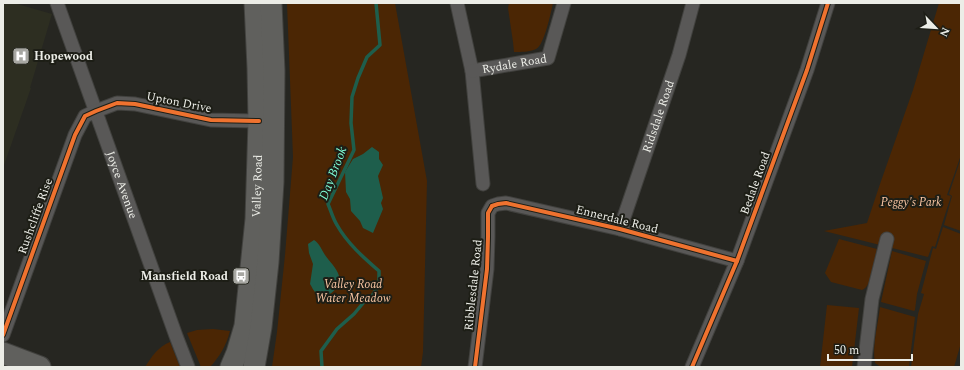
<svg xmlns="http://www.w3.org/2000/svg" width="964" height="370" viewBox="0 0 964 370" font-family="Spectral,serif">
<rect width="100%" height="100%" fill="#262621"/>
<path fill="#2d2e21" d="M3 3H14L52 14 30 88H31L3 168Z"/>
<g fill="#4b2604">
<path d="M287 3H395L427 181 423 352 421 367H272L277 332 285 255 293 157Z"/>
<path d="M509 3H553C551 12 544 46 536 49 530 52 521 52 514 52L513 42 508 8Z"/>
<path d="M939 3H961V155L947 195 951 196 942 224 935 247 932 246 928 257 824 231 867 223 880 184 913 90Z"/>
<path d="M961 158V231L944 225 952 196 949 194Z"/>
<path d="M943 227 961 234V343L954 367H911L918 314 924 294 921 293 933 248 936 249Z"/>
<path d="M839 239 877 249 869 282C867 286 866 288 862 290L831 282 825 273Z"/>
<path d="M892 251 926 261 917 294 915 310 914 311 881 302Z"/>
<path d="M827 305 859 308 852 367H820Z"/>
<path d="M880 307 915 317 909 367H881L875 363C872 344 878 326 880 307Z"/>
<path d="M213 329 230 331C226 346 220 356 210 367H201L187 333 197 330Z"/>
<path d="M170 342 180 367H145C152 356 158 347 170 342Z"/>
</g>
<g fill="#1e5e4c">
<path d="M372 147 379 152V159L383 165 378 176 383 198 381 203 383 209 373 233 363 228 360 221 351 211 350 199 346 192 345 172 353 159 363 154Z"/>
<path d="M314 240C320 244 321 249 325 255 329 261 337 268 339 276 341 288 326 303 315 292 313 290 312 287 310 284L313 264 309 253 308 244Z"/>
</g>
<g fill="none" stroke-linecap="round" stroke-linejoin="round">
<path stroke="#1e5e4c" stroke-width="3.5" d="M322 367 321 351 337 329 354 314 364 302 372 296 379 285V271C364 258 347 243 337 225 333 219 331 211 328 204L354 150 351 123 352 97 358 78 367 57 380 45 376 3"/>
<defs>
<g id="minor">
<path id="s1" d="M57 3 176 336 188 367"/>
<path d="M457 3 472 71 483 184"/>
<path id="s2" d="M472 71 548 58 564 3"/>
<path id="s3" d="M620 229 679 55 693 3"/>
<path d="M3 335 75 135 85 116 96 111 117 103 135 104 211 120 259 121"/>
<path d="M475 367 487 269 488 237V213L492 206 498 204 506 203 620 229 737 261"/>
<path d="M692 367 737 261 807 70 828 3"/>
<path d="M864 367 872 299 887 239"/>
</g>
<g id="trunk">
<path d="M3 353 40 367"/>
<path id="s4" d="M231 367 237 353 245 326 256 219 259 121 258 68 255 3"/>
<path d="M254 367 261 327 268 262 273 182 274 71 271 3"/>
</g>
</defs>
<use href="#minor" stroke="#41413e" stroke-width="15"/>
<use href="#trunk" stroke="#41413e" stroke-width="23"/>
<use href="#minor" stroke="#595857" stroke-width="13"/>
<use href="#trunk" stroke="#60605d" stroke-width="21"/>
<defs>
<g id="cycleway">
<path d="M492 206 498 204 506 203 620 229 737 261"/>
<path d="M3 335 75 135 85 116 96 111 117 103 135 104 211 120 259 121"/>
<path d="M475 367 487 269 488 237V213L492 206"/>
<path d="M692 367 737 261 807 70 828 3"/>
</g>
</defs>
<use href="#cycleway" stroke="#1d1e16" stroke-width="6"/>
<use href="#cycleway" stroke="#ef722f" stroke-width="4"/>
</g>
<defs>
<symbol id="hospital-square" viewBox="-11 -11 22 22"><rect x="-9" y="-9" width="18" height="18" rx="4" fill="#a7a7a2" stroke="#1d1e16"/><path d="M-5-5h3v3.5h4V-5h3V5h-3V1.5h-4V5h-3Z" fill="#fff"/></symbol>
<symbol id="bus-square" viewBox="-11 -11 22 22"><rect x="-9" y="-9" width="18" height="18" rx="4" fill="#a7a7a2" stroke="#1d1e16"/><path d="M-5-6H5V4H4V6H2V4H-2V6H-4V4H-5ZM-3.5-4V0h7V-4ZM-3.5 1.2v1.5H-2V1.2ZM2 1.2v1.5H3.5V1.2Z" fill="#fff"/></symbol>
</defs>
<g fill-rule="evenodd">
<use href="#hospital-square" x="11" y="46" width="20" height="20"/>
<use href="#bus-square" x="231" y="266" width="20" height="20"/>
</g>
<g text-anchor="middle" stroke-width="4" stroke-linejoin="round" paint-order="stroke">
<g font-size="12" font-weight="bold" fill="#ecede7" stroke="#1d1e16" text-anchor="start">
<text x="34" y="60">Hopewood</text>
<text x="228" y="280" text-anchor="end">Mansfield Road</text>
</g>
<g font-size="12" fill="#ecede7" stroke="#1d1e16">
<text dy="4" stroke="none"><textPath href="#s2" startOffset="43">Rydale Road</textPath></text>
<text transform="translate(179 102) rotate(11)" y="4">Upton Drive</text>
<text dy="4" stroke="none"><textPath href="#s3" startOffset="119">Ridsdale Road</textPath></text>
<text transform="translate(755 183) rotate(-70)" y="4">Bedale Road</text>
<text dy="4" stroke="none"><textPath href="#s1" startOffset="193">Joyce Avenue</textPath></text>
<text dy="4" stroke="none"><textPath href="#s4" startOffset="184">Valley Road</textPath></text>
<text transform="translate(35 216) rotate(-70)" y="4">Rushcliffe Rise</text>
<text transform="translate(617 219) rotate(14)" y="4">Ennerdale Road</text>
<text transform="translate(473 285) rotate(-84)" y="4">Ribblesdale Road</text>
</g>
<g font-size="12" font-style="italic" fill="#f8c4a2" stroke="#1d1e16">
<text x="911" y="206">Peggy's Park</text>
<text x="353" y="288">Valley Road<tspan x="353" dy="14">Water Meadow</tspan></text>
</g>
<g font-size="13" font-style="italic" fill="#7ffcd5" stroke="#1d1e16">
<text transform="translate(332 173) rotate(-69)" y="5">Day Brook</text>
</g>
</g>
<rect width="964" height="370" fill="none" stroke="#ecede7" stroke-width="8"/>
<g transform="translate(936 28) rotate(115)" stroke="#1d1e16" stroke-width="3" paint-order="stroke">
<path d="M0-3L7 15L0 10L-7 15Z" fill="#ecede7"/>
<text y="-6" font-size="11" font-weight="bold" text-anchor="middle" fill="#ecede7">N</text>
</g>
<path d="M828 354v6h84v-6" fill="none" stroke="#ecede7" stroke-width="2"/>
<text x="834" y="354" font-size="12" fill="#ecede7" stroke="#1d1e16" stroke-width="3" paint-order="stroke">50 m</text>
</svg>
